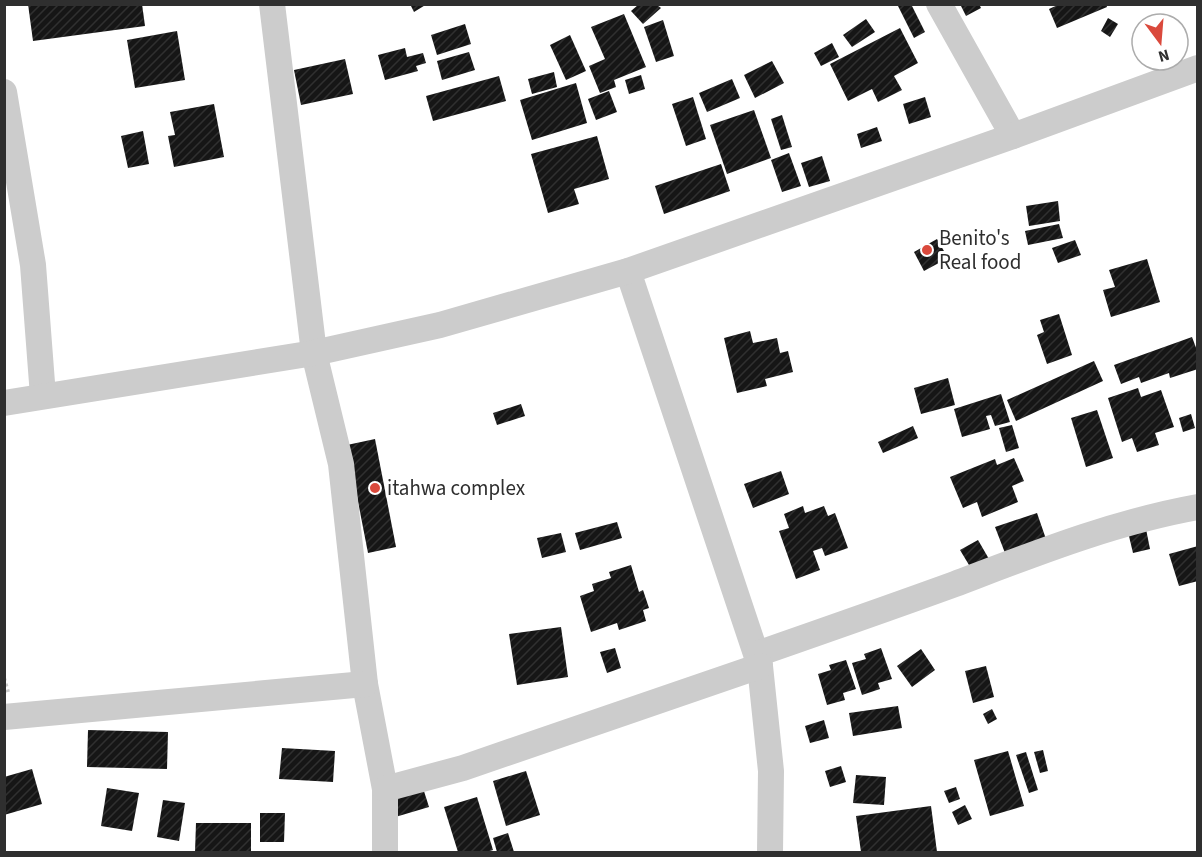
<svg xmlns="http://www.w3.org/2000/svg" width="1202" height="857" viewBox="0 0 1202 857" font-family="'Source Sans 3',sans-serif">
<defs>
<pattern id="building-hatch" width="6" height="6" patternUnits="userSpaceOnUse" patternTransform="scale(1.5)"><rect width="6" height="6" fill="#161616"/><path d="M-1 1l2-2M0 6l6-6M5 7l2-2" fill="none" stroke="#303030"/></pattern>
</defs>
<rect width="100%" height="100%" fill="#fff"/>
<g fill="url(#building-hatch)">
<path d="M28 4H142L145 26 33 41Z"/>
<path d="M410 4H427L414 12Z"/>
<path d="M897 4H911L925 32 914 38Z"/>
<path d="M960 4H979L981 8 966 16Z"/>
<path d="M1060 4H1106L1107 7 1057 28 1049 9Z"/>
<path d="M638 5H657L661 8 643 24 631 11Z"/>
<path d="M624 14 646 67 614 80 616 87 600 93 589 66 605 59 591 27Z"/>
<path d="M1108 18 1118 24 1110 37 1101 31Z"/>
<path d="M866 19 875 32 852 47 843 35Z"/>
<path d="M663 20 674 56 656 62 644 27Z"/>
<path d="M465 24 471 44 437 55 431 35Z"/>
<path d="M900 28 918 63 894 76 902 90 878 102 872 89 848 101 830 64Z"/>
<path d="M177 31 185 80 135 88 127 40Z"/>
<path d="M570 35 586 71 566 80 550 45Z"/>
<path d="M832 43 839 57 821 66 814 53Z"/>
<path d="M405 48 407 57 423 53 426 63 416 66 418 71 385 80 378 55Z"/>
<path d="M469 52 475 70 442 80 437 61Z"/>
<path d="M345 59 353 94 301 105 294 70Z"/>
<path d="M772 61 784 83 755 98 744 75Z"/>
<path d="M554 72 557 87 532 94 528 79Z"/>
<path d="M641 75 645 89 629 94 625 80Z"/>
<path d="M499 76 506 101 433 121 426 96Z"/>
<path d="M732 79 740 98 707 112 699 93Z"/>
<path d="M576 83 587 123 532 140 520 100Z"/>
<path d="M609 91 617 112 596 120 588 99Z"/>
<path d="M693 97 706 139 686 146 672 104Z"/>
<path d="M925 97 931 117 909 124 903 104Z"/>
<path d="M214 104 224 157 174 167 168 136 175 135 170 112Z"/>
<path d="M754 110 771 158 727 174 710 125Z"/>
<path d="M782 115 792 147 781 150 771 119Z"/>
<path d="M877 127 882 141 861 148 857 134Z"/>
<path d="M143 131 149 164 128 168 121 136Z"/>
<path d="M597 136 609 179 574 189 579 204 548 213 531 154Z"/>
<path d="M789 153 801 186 782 192 771 160Z"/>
<path d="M822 156 830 181 809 187 801 163Z"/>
<path d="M721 164 730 191 664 214 655 186Z"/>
<path d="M1058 201 1060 221 1029 226 1026 206Z"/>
<path d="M1059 224 1063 238 1028 245 1025 231Z"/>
<path d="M937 239 948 258 924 271 914 252Z"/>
<path d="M1075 240 1081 255 1058 263 1052 248Z"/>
<path d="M1147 259 1160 302 1111 317 1103 290 1115 287 1109 270Z"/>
<path d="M1059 314 1072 355 1047 364 1037 335 1044 332 1040 320Z"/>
<path d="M750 331 753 343 777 338 780 353 788 351 793 372 765 379 767 386 737 393 724 338Z"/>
<path d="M1192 337 1198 353V369L1170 378 1169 373 1141 383 1139 377 1121 384 1114 365Z"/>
<path d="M1094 361 1103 381 1016 421 1007 400Z"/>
<path d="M948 378 955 405 921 414 914 388Z"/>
<path d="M1138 388 1141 397 1161 390 1174 427 1155 433 1159 445 1137 452 1132 438 1122 442 1108 398Z"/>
<path d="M1001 394 1010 422 995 426 991 415 986 416 990 429 962 437 954 409Z"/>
<path d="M521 404 525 416 497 425 493 413Z"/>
<path d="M1097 410 1113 458 1086 467 1071 418Z"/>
<path d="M1191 414 1195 428 1183 432 1179 418Z"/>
<path d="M1012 425 1019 448 1006 452 999 428Z"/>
<path d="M913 426 918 438 883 453 878 442Z"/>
<path d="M375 439 396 547 368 553 347 445Z"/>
<path d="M1014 458 1024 481 1012 486 1018 502 982 517 977 502 963 508 950 477 995 459 997 465Z"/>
<path d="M781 471 789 494 753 508 744 484Z"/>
<path d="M803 506 805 513 824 506 828 516 835 513 848 548 825 556 822 548 813 551 820 570 796 579 779 531 789 528 784 514Z"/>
<path d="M1037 513 1046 539 1005 553 995 527Z"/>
<path d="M617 522 622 538 580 550 575 533Z"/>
<path d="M1146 529 1150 549 1133 553 1128 532Z"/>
<path d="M561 533 566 552 542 558 537 538Z"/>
<path d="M978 540 989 559 972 570 960 550Z"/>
<path d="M1198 546V581L1179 586 1169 554Z"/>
<path d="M631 565 639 592 643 590 649 608 643 610 646 621 619 630 617 623 591 632 580 596 594 591 592 584 611 578 609 572Z"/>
<path d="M561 627 568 677 517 685 509 634Z"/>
<path d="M615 648 621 668 607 673 600 652Z"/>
<path d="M881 648 892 679 878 683 880 689 862 695 852 663 866 659 864 654Z"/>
<path d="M921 649 935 670 912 687 897 666Z"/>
<path d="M846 660 856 689 843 693 845 700 827 705 818 674 831 670 829 665Z"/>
<path d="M986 666 994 697 973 703 965 671Z"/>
<path d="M898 706 902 728 853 736 849 713Z"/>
<path d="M992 709 997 719 988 724 983 714Z"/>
<path d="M824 720 829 738 810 743 805 726Z"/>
<path d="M88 730 168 732 167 769 87 767Z"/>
<path d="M282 748 335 751 333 782 279 779Z"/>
<path d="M1043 750 1048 771 1040 773 1034 752Z"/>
<path d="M1008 751 1024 806 990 816 974 760Z"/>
<path d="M1026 752 1038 790 1029 793 1016 755Z"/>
<path d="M841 766 846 782 830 787 825 771Z"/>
<path d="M32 769 42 804 4 815V777Z"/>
<path d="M526 771 540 815 506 826 493 781Z"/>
<path d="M856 775 886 777 884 805 853 803Z"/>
<path d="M956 787 960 799 949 803 944 791Z"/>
<path d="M107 788 139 793 132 831 101 826Z"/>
<path d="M423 788 429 807 392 818 386 799Z"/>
<path d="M477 797 493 850 487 852H458L444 807Z"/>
<path d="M163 800 185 803 179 841 157 837Z"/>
<path d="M965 805 972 819 958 825 952 812Z"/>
<path d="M931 806 937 852H861L856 816Z"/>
<path d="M260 813H285L284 842H260Z"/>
<path d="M196 823H251V852H195Z"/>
<path d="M508 833 514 852H497L493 838Z"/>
</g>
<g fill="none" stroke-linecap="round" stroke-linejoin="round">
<path stroke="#ccc" stroke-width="4" stroke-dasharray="3 3" stroke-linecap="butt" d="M4 678 8 692"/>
<g stroke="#ccc" stroke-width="26">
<path d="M272 4 314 353 341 464 365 684 385 789V852"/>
<path d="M939 4 1013 136"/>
<path d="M4 92 33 265 43 396"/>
<path d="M628 271 760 666 771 771 770 852"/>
<path d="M4 403 314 353 440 325 628 271 1013 136 1198 68"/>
<path d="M757 654C823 631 889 608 955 584 1034 554 1114 522 1198 507"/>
<path d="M4 717 365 684"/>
<path d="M385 789 463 768 760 666"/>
</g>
</g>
<g fill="#da493c" stroke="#fff" stroke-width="2">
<circle cx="927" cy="250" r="6"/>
<circle cx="375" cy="488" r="6"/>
</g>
<g text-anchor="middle" stroke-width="6" stroke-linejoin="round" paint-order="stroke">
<g font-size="21" fill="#2f2f2f" stroke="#fff" text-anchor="start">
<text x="939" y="245">Benito's<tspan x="939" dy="24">Real food</tspan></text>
<text x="387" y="495">itahwa complex</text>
</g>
</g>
<rect width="1202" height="857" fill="none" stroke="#2f2f2f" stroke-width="12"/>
<g transform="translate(1160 42) rotate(164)"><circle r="28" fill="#ffffff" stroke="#acacac" stroke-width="1.5"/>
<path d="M0-4.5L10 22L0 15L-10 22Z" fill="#da493c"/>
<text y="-9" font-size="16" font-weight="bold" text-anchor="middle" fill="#2f2f2f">N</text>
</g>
</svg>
